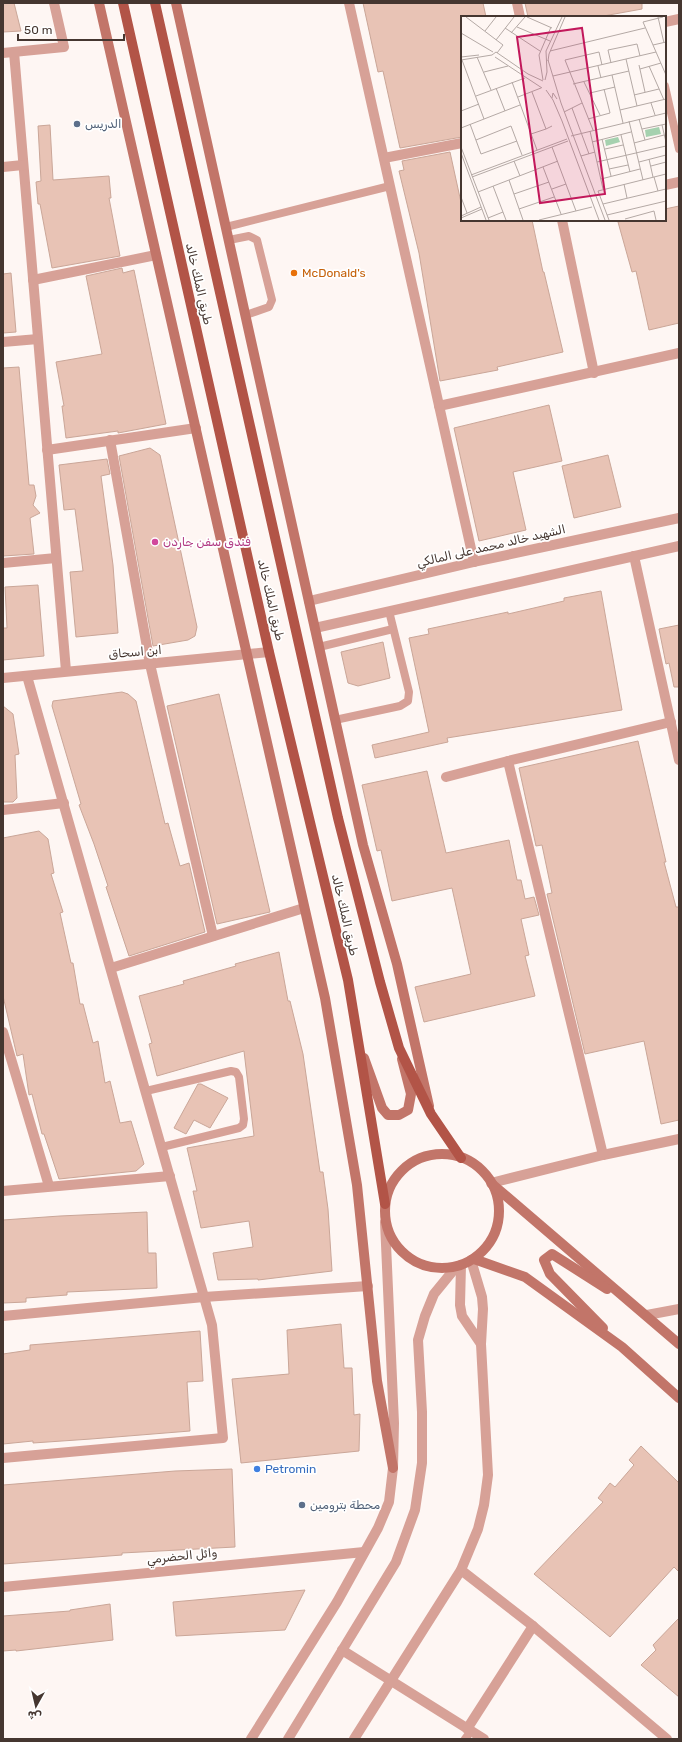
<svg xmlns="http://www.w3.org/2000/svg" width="682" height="1742" viewBox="0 0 682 1742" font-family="Rubik,Vazirmatn,sans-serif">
<rect width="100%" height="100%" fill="#fef6f3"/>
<g fill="#e8c3b5" stroke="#caa698">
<path d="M3 3H14L21 31 3 32Z"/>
<path d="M363 3H483L486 17H462V137L400 148 383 71 378 72Z"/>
<path d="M525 3H642V9L598 17H528Z"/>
<path d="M50 125 53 180 109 176 111 198H109L120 256 52 268 40 204H38L36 182 41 181 38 126Z"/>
<path d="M450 152 462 207V220H532L543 272H544L563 352 497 367 498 370 440 381 419 253 399 171 404 170 402 161Z"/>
<path d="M679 206V323L649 330 636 271 632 272 618 222 626 220H665V209Z"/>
<path d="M122 268 123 273 134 270 166 424 118 433V431L66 438 62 406H64L56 362 102 354 86 276Z"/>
<path d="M11 273 16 332 3 333V274Z"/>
<path d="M19 367 29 485H34L36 496 33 505 40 513 30 518 34 554 3 556V368Z"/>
<path d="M549 405 562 461 513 472 526 530 479 541 454 428Z"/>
<path d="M150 448 160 455 197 627 195 636 188 640 153 646 119 456Z"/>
<path d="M608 455 621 507 574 518 562 466Z"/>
<path d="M107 459 110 474 101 476 113 565 118 633 76 637 70 572 83 571 75 509 64 510 59 465Z"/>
<path d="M38 585 44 656 3 660V628H7L5 587Z"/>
<path d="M601 591 622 710 447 738 448 742 375 758 372 745 429 732 409 638 429 634 428 629 508 612V614L564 601V598Z"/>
<path d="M679 625V687H674L669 663 666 664 659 629Z"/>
<path d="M383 642 390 678 358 686 348 683 341 652Z"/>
<path d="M122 692 128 694 136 701 165 824 168 823 180 866 189 863 205 932 129 956 106 887 108 886 94 844 79 805 81 804 52 706 53 701Z"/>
<path d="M219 694 270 912 217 924 167 706Z"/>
<path d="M3 706 13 714 19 754 15 755 17 798 13 802H3Z"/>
<path d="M638 741 666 862H664L676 907H679V1120L661 1124 644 1041 585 1054 547 894 552 893 542 845 536 846 519 768Z"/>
<path d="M427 771 446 853 509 840 517 880H521L525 899 534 897 539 915 521 919 529 955 525 956 535 996 424 1022 415 987 471 974 452 888 392 901 381 850 377 851 362 785Z"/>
<path d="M39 831 48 839 54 873 51 874 63 912 60 913 71 963H73L80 1004H83L93 1043 98 1041 105 1083 110 1081 120 1123 131 1121 144 1164 136 1171 59 1179 44 1134H42L32 1094 29 1095 23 1054 17 1056 3 996V838Z"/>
<path d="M279 952 288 1001H290L303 1054 320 1172H323L328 1209 332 1271 258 1280V1279L218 1280 213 1253 253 1247 249 1221 201 1228 193 1191H197L187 1148 254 1136 244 1051 157 1076 149 1044 152 1043 139 996 184 984 183 981 236 966 235 964Z"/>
<path d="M198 1084H201L228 1098 210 1128 194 1120 186 1134 174 1128Z"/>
<path d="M147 1212 148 1253H156L157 1288 67 1292V1295L26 1298V1302L3 1303V1220L60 1216Z"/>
<path d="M341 1324 344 1368H352L354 1415 360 1414 359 1451 241 1463 232 1379 289 1374 287 1330Z"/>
<path d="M200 1331 203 1381 187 1382 190 1431 91 1439 33 1443V1441L3 1444V1354L30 1350V1345Z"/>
<path d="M641 1446 679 1483V1572L674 1567 610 1637 534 1574 603 1502 598 1498 610 1483 615 1487 634 1465 629 1460Z"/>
<path d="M232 1469 235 1547 122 1553V1555L3 1564V1485L175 1471Z"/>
<path d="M305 1590 285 1630 176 1636 173 1602Z"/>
<path d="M110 1604 113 1640 16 1651V1650L3 1651V1616L70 1611V1610Z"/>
<path d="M679 1618V1697L641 1665 656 1650 653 1645Z"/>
</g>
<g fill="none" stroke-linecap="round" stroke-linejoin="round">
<g stroke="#d7a197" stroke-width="8">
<path d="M665 86 679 149"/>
<path d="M226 227 390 186"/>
<path d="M229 240 249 236 257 240 272 300 269 307 246 315"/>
<path d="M319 647 393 629"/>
<path d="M335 720 400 706 408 701 409 692 389 611"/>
<path d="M146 1091 231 1071 236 1072 239 1077 244 1119 243 1125 239 1128 162 1147"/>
<path d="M465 1739 471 1731"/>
</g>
<g stroke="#d7a197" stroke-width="10">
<path d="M349 3 474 562"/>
<path d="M517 3 520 17"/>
<path d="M665 22 679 19"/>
<path d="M14 52 66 671"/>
<path d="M3 53 64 47 54 3"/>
<path d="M384 158 462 143"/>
<path d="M3 167 23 165"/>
<path d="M665 185 679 182"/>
<path d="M562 220 594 373"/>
<path d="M33 280 156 255"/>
<path d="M3 342 38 339"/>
<path d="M439 406 679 353"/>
<path d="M110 440 150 664 213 936"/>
<path d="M47 450 196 428"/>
<path d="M634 556 679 760"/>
<path d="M3 563 56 558"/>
<path d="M309 601 474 562 679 518"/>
<path d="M315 628 679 546"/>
<path d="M3 678 269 652"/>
<path d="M508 761 671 722"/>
<path d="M446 777 508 761 603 1155"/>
<path d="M3 810 64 803"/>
<path d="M111 968 304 908"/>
<path d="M3 1032 49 1186"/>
<path d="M491 1183 603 1155 679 1139"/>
<path d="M3 1191 170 1176"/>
<path d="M461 1265 460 1305 462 1316 481 1344"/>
<path d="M647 1315 679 1309"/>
<path d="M3 1316 204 1297 368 1286"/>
<path d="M3 1458 223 1438 212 1325 27 676"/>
<path d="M461 1570 533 1626 667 1739"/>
<path d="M3 1587 364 1552"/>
<path d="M342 1650 484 1739"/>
<path d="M467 1729 533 1626"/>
<path d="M354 1739 461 1570 478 1529 484 1505 488 1475 481 1344 483 1309 482 1297 471 1260"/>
</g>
<g stroke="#d7a197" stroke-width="10">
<path d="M251 1739 337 1602 378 1528 389 1502 393 1468 394 1423 385 1222"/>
<path d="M288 1739 396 1562 415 1510 422 1463V1412L418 1340 425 1316 434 1294 456 1267"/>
</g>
<g stroke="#c27569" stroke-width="10">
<path d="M99 3 325 998 357 1185 377 1381 393 1468"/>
<path d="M176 3 363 845 397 964 429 1106"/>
<path d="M364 1058 382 1108 388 1115H399L408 1110 411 1094 402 1059"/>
<circle cx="442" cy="1211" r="57"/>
<path d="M492 1184 679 1344"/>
<path d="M474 1259 525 1277 622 1347 679 1398"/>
<path d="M603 1328 550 1274 544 1260 552 1254 607 1289"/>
</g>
<g stroke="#b25447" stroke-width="10">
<path d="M123 3 269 652 348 980 385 1204"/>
<path d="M155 3 338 818 380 982 399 1048 431 1114 461 1158"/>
</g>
</g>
<g fill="#5c6f8a" stroke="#fff" stroke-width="1.5">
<circle cx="77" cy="124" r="4"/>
<circle cx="302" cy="1505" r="4"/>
</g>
<circle fill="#e8710a" stroke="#fff" stroke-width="1.5" cx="294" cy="273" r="4"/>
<circle fill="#d1479c" stroke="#fff" stroke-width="1.5" cx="155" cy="542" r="4"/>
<circle fill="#3f7fe0" stroke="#fff" stroke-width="1.5" cx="257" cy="1469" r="4"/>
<g text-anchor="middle" stroke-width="3.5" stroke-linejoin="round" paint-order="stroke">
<g font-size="12" fill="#4e5e75" stroke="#fff" text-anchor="start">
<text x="85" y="128">الدريس</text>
<text x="310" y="1509">محطة بترومين</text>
</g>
<g font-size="12" fill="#c56008" stroke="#fff" text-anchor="start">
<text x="302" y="277">McDonald's</text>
</g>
<g font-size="12" fill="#453630" stroke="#fff">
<text transform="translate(199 284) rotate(77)" y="4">طريق الملك خالد</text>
<text transform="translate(491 546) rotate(-13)" y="4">الشهيد خالد محمد على المالكي</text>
<text transform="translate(271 600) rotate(77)" y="4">طريق الملك خالد</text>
<text transform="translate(135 652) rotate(-5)" y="4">ابن اسحاق</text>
<text transform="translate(345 915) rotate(77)" y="4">طريق الملك خالد</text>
<text transform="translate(182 1556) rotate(-6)" y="4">وائل الحضرمي</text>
</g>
<g font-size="12" fill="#b23c85" stroke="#fff" text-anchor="start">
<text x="163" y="546">فندق سفن جاردن</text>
</g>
<g font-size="12" fill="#366cbe" stroke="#fff" text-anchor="start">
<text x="265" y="1473">Petromin</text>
</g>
</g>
<g transform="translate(461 16)">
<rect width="205" height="205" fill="#fef6f3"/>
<path d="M198 111 200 118 185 121 184 114ZM157 121 159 126 145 130 144 124Z" fill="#a5d1af"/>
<path fill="none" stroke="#b4a9a5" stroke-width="1" d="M5 1 42 29 36 37M66 1 91 12M197 1 203 27M202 1 182 6 205 59M56 11 89 25M44 12 79 35M24 15 35 1M0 17 32 36M50 17 64 1M35 24 53 1M192 29 205 26M89 35 184 12M31 39 35 36 67 58 82 65M0 41 18 39M16 41 30 74M34 41 81 72M165 43 176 90M0 44 31 39M1 44 23 103M87 44 100 87 144 204M87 45 88 38 104 1M150 47 147 34 176 28 179 40M178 49 184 76M137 50 140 62M188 50 203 84M179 53 200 47M23 56 47 50M151 59 162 107M92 60 195 36M82 64 78 39 90 11M84 64 86 56 85 35 101 1M51 66 76 134M123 66 139 99M112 68 168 55M35 72 44 95M85 74 92 84 101 105 138 204M71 76 85 113 91 110M129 77 154 71M173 79 198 73M15 80 64 62M57 81 80 72M91 82 92 77 96 83M190 87 194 99M111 92 128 138M159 94 205 83M0 95 18 88M103 96 121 87M127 103 149 97 143 73M178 103 184 124M168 105 182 164M9 108 20 138 56 125M201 109 205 126M0 112 59 89M181 113 205 108M132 114 104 44 138 36 141 49M129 115 142 173M70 118 85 113M160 119 169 156M110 120 205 97M141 123 150 160M15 124 50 110 61 139M131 126 170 116M173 127 203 119M0 131 28 204M91 131 115 195M144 133 162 129M0 137 25 204M120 140 134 136M188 143 192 161M53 145 59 160M136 146 205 130M178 146 205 139M190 150 205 146M82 151 100 198M148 153 167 149M10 159 106 123M11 161 107 125M193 161 197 175M140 163 179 153M48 164 62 204M163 168 166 182M32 170 45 204M91 173 105 168M17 176 97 145M53 178 88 166M0 181 6 197M142 188 205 173M58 193 93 181M146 199 205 185M0 200 20 191M0 202 21 193M27 202 42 196M164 203 193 195 195 204M78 204 131 191M148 204 137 175 205 158"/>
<path fill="#c2185b" fill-opacity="0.15" stroke="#c2185b" stroke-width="2" d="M121 12 144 178 79 187 56 21Z"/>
<rect width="205" height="205" fill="none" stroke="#453630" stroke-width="2"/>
</g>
<rect width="682" height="1742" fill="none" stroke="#453630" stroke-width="8"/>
<g transform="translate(36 1706) rotate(188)" stroke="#ffffff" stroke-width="3" paint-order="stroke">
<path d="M0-3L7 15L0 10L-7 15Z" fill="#453630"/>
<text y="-6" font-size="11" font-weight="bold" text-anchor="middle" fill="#453630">ش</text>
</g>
<path d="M18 34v6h106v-6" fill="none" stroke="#453630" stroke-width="2"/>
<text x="24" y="34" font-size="12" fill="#453630" stroke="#ffffff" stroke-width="3" paint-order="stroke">50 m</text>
</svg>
